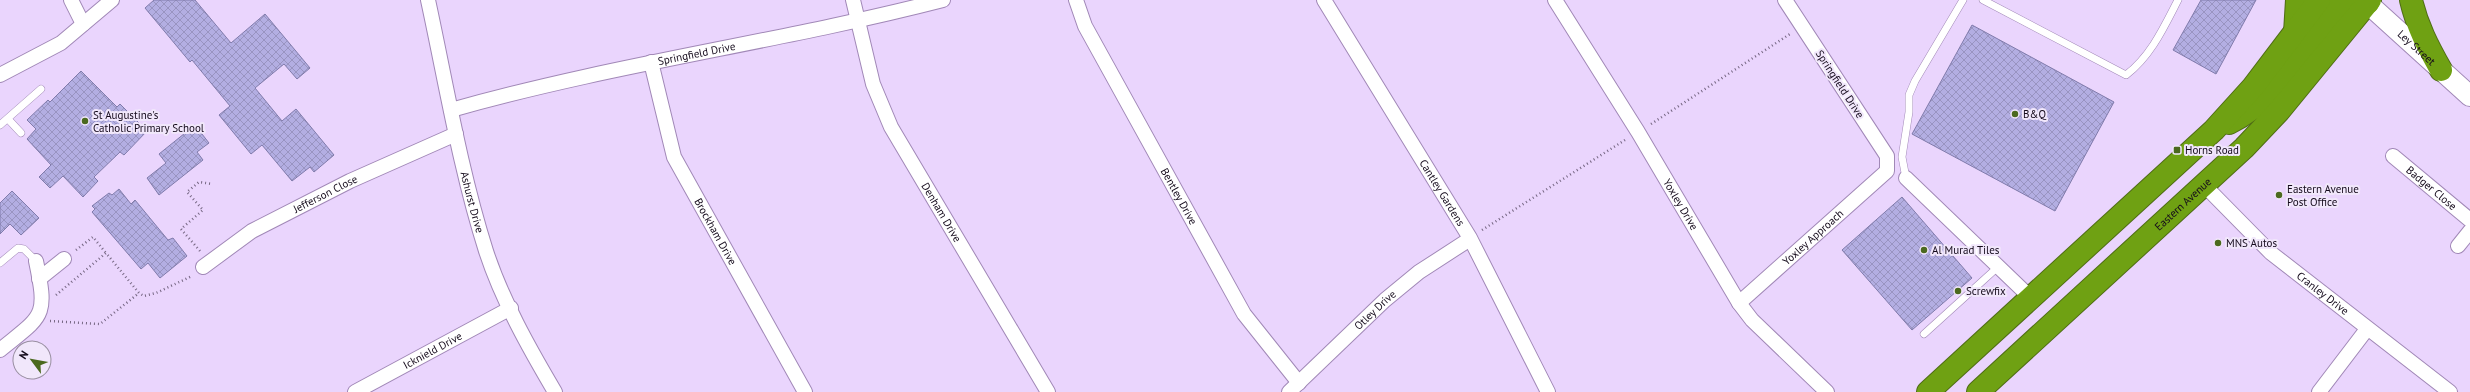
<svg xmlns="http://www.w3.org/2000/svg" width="2470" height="392" viewBox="0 0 2470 392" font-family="'PT Sans',sans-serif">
<defs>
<pattern id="building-cross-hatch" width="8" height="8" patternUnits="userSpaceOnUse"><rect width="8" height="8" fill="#b3aee2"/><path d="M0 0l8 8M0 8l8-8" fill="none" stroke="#9994c1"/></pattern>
</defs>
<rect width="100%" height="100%" fill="#ead5fd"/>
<g fill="url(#building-cross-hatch)" stroke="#807bab">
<path d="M154 0H195L231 43 265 14 310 68 297 79 284 64 255 88 282 121 296 109 334 155 314 172 310 167 292 181 262 145 251 154 219 115 230 106 192 60 190 62 145 8Z"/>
<path d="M2201 0H2256L2216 74 2173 50Z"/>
<path d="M1972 25 2114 102 2055 211 1912 134Z"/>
<path d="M81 71 117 107 120 104 147 131 124 155 120 152 94 177 98 181 83 197 63 176 50 188 39 177 51 165 27 139 36 129 27 120 48 100 50 102Z"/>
<path d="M195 125 209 143 197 152 203 160 159 195 147 178 166 163 159 154Z"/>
<path d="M119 189 131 204 135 200 168 240 173 238 187 256 160 278 148 263 141 269 92 212 95 209 92 206 109 193 112 195Z"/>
<path d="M12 191 39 218 21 235 10 224 0 234V203Z"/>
<path d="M1902 197 1972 278 1912 330 1842 250Z"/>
</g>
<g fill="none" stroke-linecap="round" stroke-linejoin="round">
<defs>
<g id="lane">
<path d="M1983 0 2126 75C2151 56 2164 27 2178 0"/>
<path d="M8 119 21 133"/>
<path d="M0 125 41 89"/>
<path d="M1906 178 1902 157 1909 112V95L1915 81 1963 0"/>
<path d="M0 263 18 248 24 249 36 261"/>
<path d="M1924 334 1999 266"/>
</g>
<g id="street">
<path d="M71 0 83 24"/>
<path id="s1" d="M428 0C446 83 460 169 486 251 502 300 529 348 555 392"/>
<path id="s2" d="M853 0 873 84 891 127 1048 392"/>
<path id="s3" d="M1076 0 1085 26 1244 314 1299 383"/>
<path id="s4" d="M1324 0 1470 238 1548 392"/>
<path id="s5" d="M1555 0 1638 132 1739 303 1752 320 1827 392"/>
<path id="s6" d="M651 62 674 157 805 392"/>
<path d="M0 75 61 43 112 0"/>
<path id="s7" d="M451 110C613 64 780 42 943 0"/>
<path id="s8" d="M2393 156 2470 220"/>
<path d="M1906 178 2031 298"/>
<path id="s9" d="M2204 185 2271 253 2450 392"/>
<path d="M2458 246 2470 231"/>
<path id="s10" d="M203 267 252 231 350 181 456 134"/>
<path d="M39 279 64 259"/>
<path id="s11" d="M1739 303 1887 171V156L1785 0"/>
<path d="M0 350C43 315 48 318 36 261"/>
<path id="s12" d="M355 392 511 308"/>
<path id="s13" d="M1289 392 1385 300 1419 272 1470 239"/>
<path d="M2319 392 2367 329"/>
</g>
<g id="secondary">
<path id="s14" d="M2364 0 2470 96"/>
</g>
<g id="highway">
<path d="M2411 0C2417 26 2428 47 2441 70"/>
<path d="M2295 33 2297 0"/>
<path d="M2229 123C2280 98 2303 48 2338 7L2349 1 2368 3"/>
<path d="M1928 392 2214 130 2253 87 2319 0"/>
<path id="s15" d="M1978 392 2244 148 2279 111 2370 0"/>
</g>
</defs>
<use href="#lane" stroke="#a188b7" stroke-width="8"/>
<use href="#street" stroke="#a188b7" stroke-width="16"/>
<use href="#secondary" stroke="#a188b7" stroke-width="22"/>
<use href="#highway" stroke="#4f6c16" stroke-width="24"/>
<g stroke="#766783" stroke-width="2.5" stroke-dasharray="1 3" stroke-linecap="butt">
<path d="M1651 124 1790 34"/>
<path d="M1482 230 1625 140"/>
<path d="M76 250 93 237 106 253"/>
<path d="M200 251 181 229 203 210 187 192 199 182 212 184"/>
<path d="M56 295 106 253 139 293 144 296 156 293 192 276"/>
<path d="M50 321 100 324 139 293"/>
</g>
<use href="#lane" stroke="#fff" stroke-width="7"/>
<use href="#street" stroke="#fff" stroke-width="14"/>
<use href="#secondary" stroke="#fff" stroke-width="20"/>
<use href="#highway" stroke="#6fa113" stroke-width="22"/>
</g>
<g fill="#4b691e" stroke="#f1e7fb" stroke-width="1.5">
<circle cx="2015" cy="114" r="4"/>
<circle cx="85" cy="121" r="4"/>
<rect x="2173" y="146" width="8" height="8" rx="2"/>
<circle cx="2279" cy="195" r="4"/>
<circle cx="2218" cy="243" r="4"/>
<circle cx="1924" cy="250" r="4"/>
<circle cx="1958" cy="291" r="4"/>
</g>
<g text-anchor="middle" stroke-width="4" stroke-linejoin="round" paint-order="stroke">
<g font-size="11" fill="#140a1b" stroke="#f1e7fb">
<text dy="4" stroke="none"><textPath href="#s14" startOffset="71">Ley Street</textPath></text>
<text dy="4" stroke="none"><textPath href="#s7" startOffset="252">Springfield Drive</textPath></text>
<text transform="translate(1840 84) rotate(57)" y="4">Springfield Drive</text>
<text dy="4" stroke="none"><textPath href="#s8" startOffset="50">Badger Close</textPath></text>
<text dy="4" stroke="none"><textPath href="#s4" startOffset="226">Cantley Gardens</textPath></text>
<text dy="4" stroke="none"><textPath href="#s10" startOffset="143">Jefferson Close</textPath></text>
<text dy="4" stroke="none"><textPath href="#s3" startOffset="222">Bentley Drive</textPath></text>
<text dy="4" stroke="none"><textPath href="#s1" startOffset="207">Ashurst Drive</textPath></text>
<text dy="4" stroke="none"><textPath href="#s5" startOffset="240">Yoxley Drive</textPath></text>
<text dy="4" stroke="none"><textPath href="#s15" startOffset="278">Eastern Avenue</textPath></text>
<text dy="4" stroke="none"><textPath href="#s2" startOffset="232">Denham Drive</textPath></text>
<text dy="4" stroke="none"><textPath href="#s6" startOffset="183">Brockham Drive</textPath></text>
<text dy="4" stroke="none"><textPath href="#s11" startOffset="99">Yoxley Approach</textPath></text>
<text dy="4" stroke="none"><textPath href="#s9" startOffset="161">Cranley Drive</textPath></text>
<text dy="4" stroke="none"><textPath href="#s13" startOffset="119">Otley Drive</textPath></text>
<text dy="4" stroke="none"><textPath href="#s12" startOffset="88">Icknield Drive</textPath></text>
</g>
<g font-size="11" fill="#140a1b" stroke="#f1e7fb" text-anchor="start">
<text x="2023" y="118">B&amp;Q</text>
<text x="93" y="119">St Augustine's<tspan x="93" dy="13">Catholic Primary School</tspan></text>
<text x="2185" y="154">Horns Road</text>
<text x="2287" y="193">Eastern Avenue<tspan x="2287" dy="13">Post Office</tspan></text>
<text x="2226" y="247">MNS Autos</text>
<text x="1932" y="254">Al Murad Tiles</text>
<text x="1966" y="295">Screwfix</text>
</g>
</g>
<g transform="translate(32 360) rotate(302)"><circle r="19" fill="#f1e7fb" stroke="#998fa1"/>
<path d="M0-3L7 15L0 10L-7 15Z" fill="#4b691e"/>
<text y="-6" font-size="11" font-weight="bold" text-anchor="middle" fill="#140a1b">N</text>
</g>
</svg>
